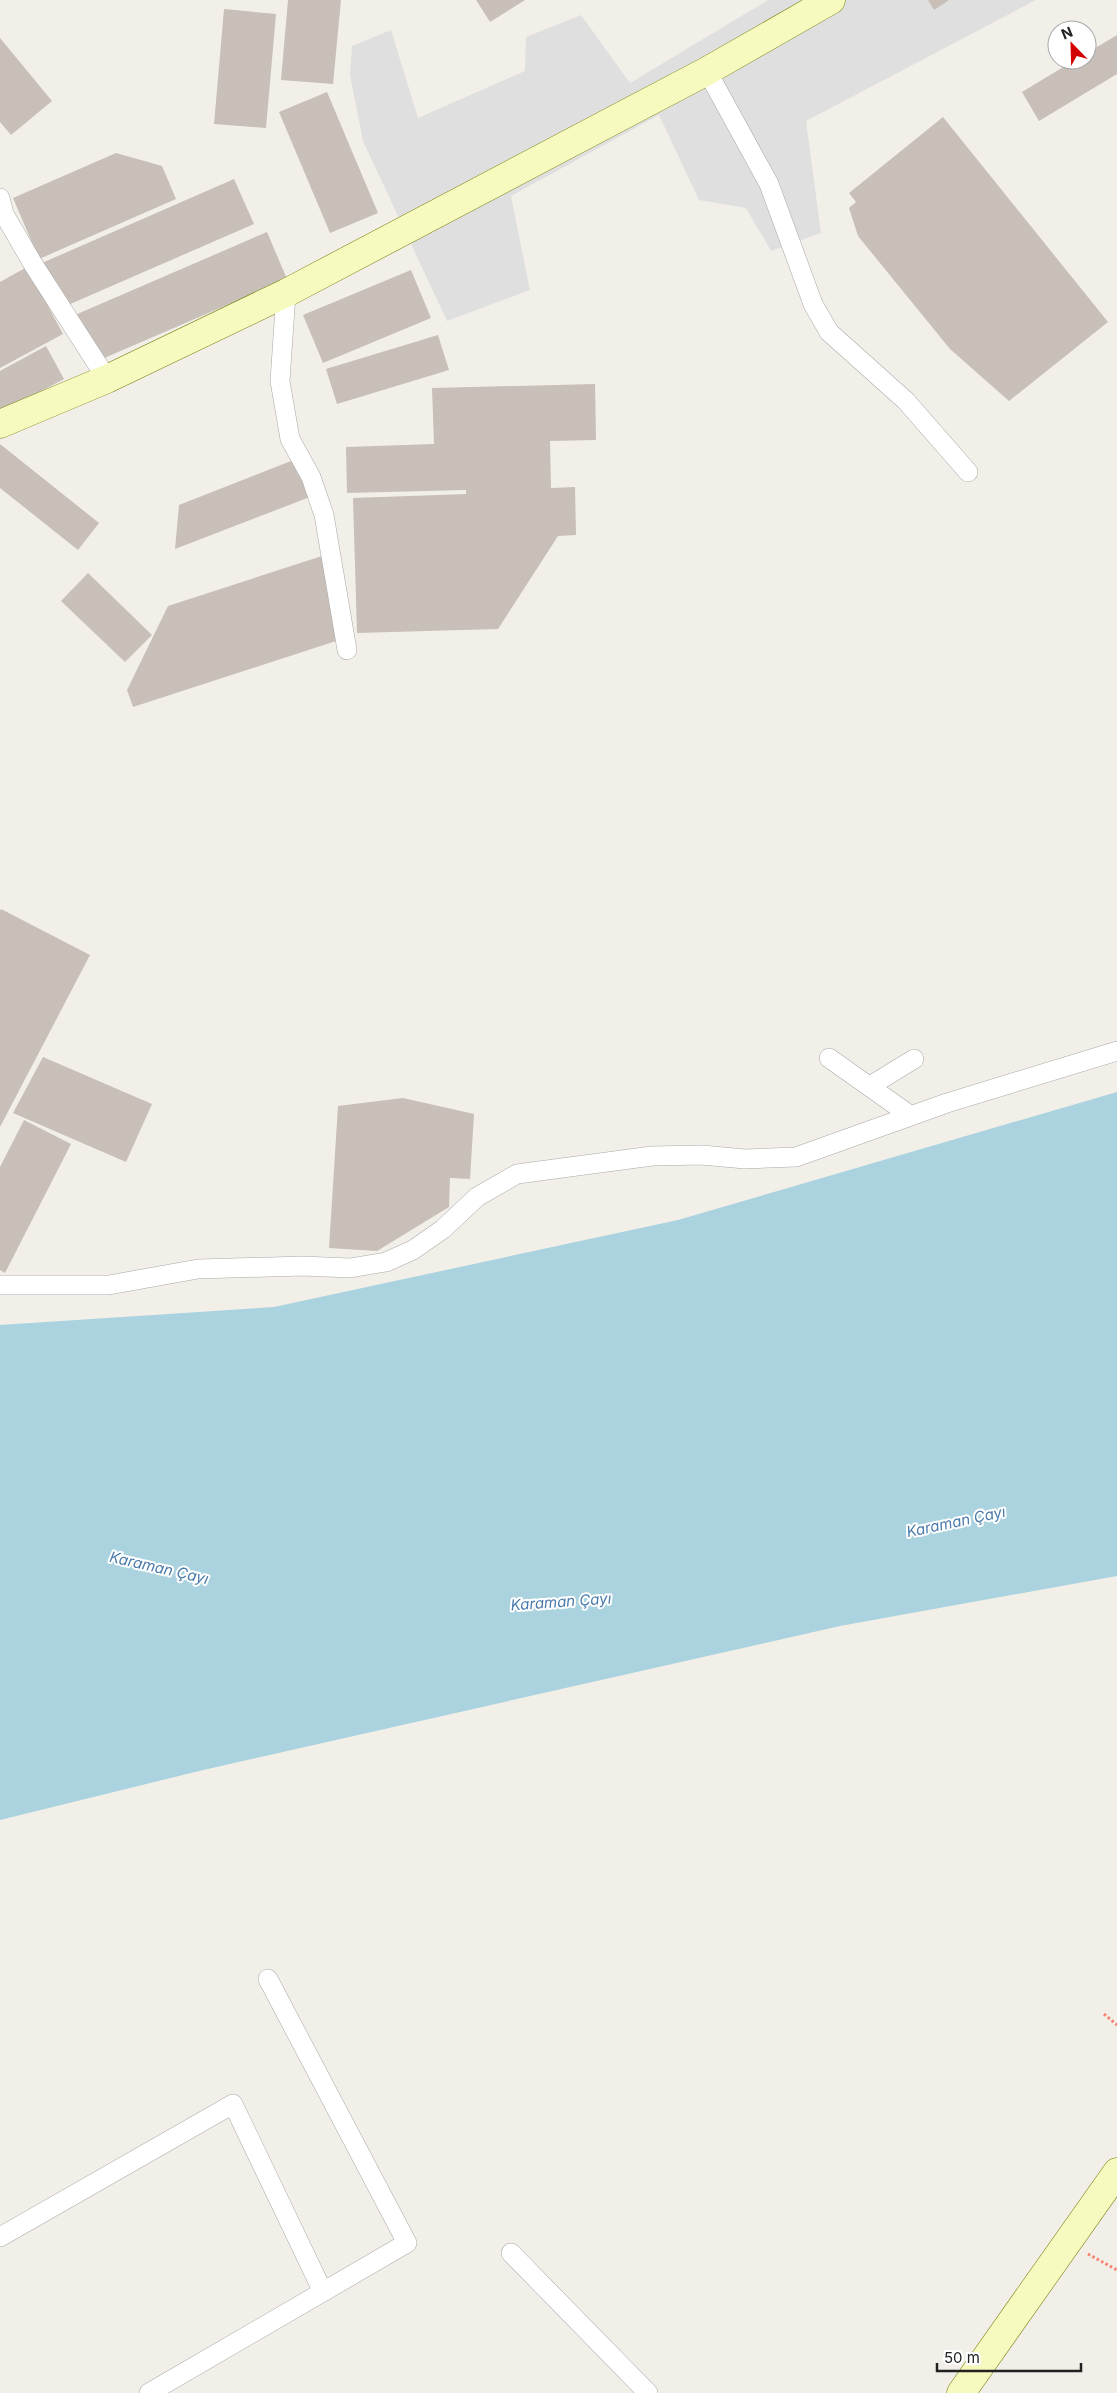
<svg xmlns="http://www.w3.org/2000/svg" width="1117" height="2393" viewBox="0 0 1117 2393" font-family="Inter,sans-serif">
<rect width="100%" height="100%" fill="#f2efe9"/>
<path fill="#e0dfdf" d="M768 0H1036L806 121 821 233 771 251 746 208 699 200 659 115 511 196 530 290 447 321 363 141 350 75 352 46 391 30 418 118 525 71 526 37 581 15 630 83Z"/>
<path fill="#aad3df" d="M1117 1092V1576L840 1626 199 1771 0 1820V1325L274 1307 678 1220Z"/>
<g fill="#c7bfb8">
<path d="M288 0H341L333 84 281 80Z"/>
<path d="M476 0H525L490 22Z"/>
<path d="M928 0H949L934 10Z"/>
<path d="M224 9 276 14 266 128 214 124Z"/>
<path d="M1117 35V74L1039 121 1022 92 1075 60H1087V53Z"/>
<path d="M0 38 52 101 11 135 0 122Z"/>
<path d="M327 92 378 213 330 233 279 112Z"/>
<path d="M943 117 1108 322 1009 401 950 349 858 236 849 208 856 202 849 193Z"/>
<path d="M116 153 162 166 176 199 39 259 13 198Z"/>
<path d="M234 179 254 224 68 305 42 263Z"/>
<path d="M267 232 287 279 102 359 75 315Z"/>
<path d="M27 267 63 334 0 368V282Z"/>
<path d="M411 270 431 318 323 363 303 315Z"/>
<path d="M438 335 449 370 337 404 326 369Z"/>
<path d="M46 346 64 379 0 413V371Z"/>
<path d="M595 384 596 440 550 441 551 488 575 487 576 535 558 536 498 629 357 633 353 498 466 494V490L347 493 346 447 434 444 432 388Z"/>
<path d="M0 444 99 523 78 550 0 488Z"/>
<path d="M296 459 310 497 175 549 179 505Z"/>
<path d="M325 555 336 641 133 707 127 690 168 606Z"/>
<path d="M88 573 152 635 125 662 61 601Z"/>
<path d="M1 909 90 955 0 1127V911Z"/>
<path d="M43 1057 152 1104 126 1162 13 1113Z"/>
<path d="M403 1098 474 1114 470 1179 450 1178 449 1207 377 1251 329 1248 338 1106Z"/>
<path d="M24 1120 71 1144 5 1273 0 1270V1167Z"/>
</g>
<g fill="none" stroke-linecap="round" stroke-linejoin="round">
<defs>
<g id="street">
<path d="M707 71 769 184 813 304 829 332 906 401 968 472"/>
<path d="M0 198 4 214 33 264 107 379"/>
<path d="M286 293 280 381 290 439 311 477 324 515 347 650"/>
<path d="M829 1058 911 1116"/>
<path d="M870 1086 914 1059"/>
<path d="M0 1285H109L198 1269 302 1266 350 1268 386 1262 413 1250 443 1229 477 1197 517 1174 652 1156 702 1155 745 1159 796 1157 947 1103 1117 1051"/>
<path d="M0 2237 233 2104 323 2292"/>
<path d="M511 2253 648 2393"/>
<path d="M149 2393 407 2243 268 1979"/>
</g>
<g id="secondary">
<path d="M0 424 107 379 286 293 707 71 831 0"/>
<path d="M961 2393 1117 2172"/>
</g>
</defs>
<use href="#street" stroke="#a9a9a9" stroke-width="20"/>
<use href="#secondary" stroke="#707d05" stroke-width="29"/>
<g stroke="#fa8072" stroke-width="3" stroke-dasharray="2.5 2.5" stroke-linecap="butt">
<path d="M1104 2014 1117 2025"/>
<path d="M1088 2254 1117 2270"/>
</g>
<use href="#street" stroke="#fff" stroke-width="19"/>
<use href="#secondary" stroke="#f7fabf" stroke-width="28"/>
</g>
<g text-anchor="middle" stroke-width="4" stroke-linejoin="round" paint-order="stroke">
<g font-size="15" font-style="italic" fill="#4a7aab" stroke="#fff">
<text transform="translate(956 1522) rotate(-12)" y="5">Karaman Çayı</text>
<text transform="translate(159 1568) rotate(13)" y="5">Karaman Çayı</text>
<text transform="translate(561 1602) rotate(-4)" y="5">Karaman Çayı</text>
</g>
</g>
<g transform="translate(1072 45) rotate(337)"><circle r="24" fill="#ffffff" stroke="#a7a7a7"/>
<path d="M0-4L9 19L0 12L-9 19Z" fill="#d40000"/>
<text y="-8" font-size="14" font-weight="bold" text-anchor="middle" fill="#222222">N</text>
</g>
<path d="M937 2363v8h144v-8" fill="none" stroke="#222222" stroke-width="2.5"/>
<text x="944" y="2363" font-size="15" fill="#222222" stroke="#ffffff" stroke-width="4" paint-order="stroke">50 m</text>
</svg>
